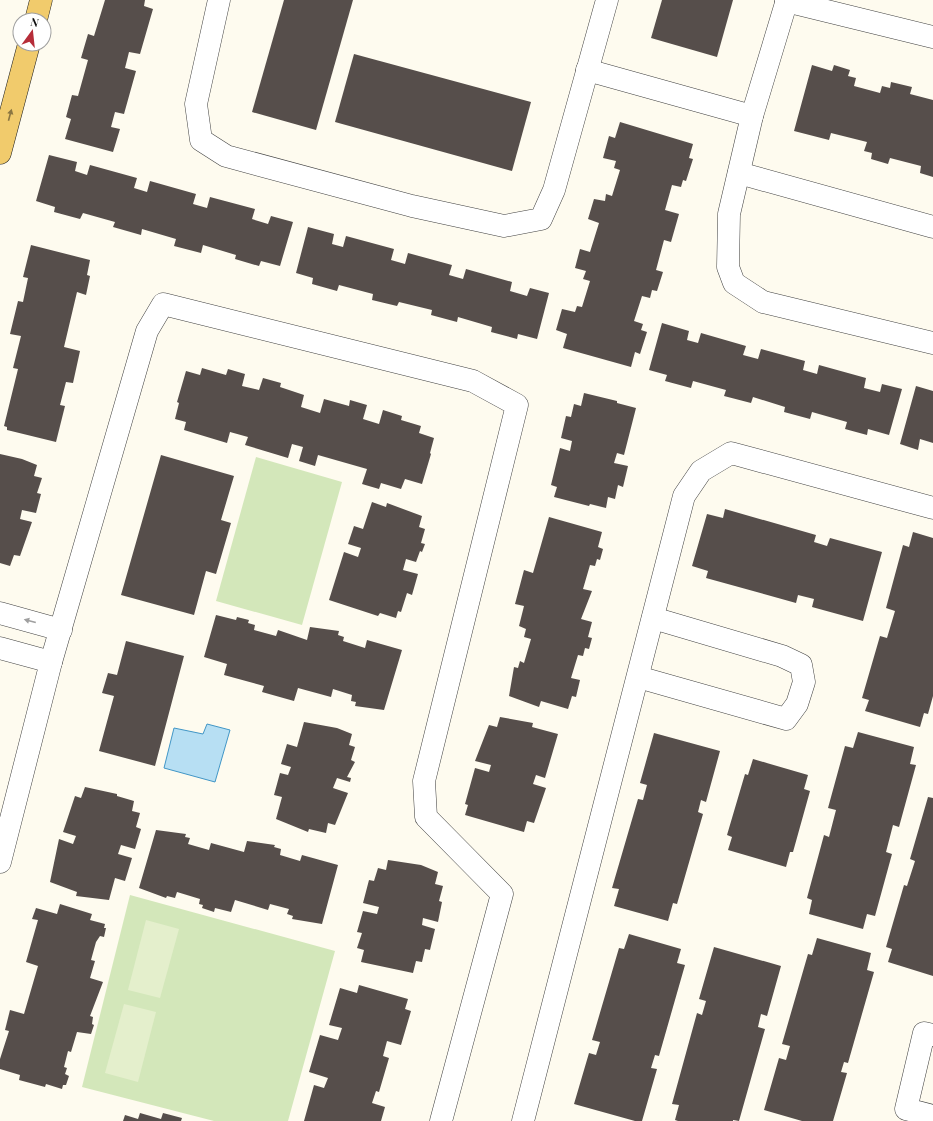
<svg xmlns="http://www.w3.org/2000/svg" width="933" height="1121" viewBox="0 0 933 1121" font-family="'Playfair Display',serif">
<rect width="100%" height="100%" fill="#fefbef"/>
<g fill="#d3e7ba">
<path d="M256 457 342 482 302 625 216 601Z"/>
<path d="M130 895 335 951 288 1121H214L82 1087Z"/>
</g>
<g fill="#e4efcc">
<path d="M146 920 179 929 160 998 128 990Z"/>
<path d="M124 1004 156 1012 138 1082 105 1073Z"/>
</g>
<path fill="#b7dff3" stroke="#4196c6" d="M207 724 230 730 215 782 164 768 174 728 203 734Z"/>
<g fill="#564e4b">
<path d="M105 0H145L144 6 153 9 140 54 129 52 125 68 136 71 124 114 115 112 111 127 120 129 113 152 65 139 71 119 66 117 72 95 78 96 88 60 81 58 88 34 94 36Z"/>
<path d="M284 0H353L316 130 252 112Z"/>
<path d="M662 0H733L717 57 651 38Z"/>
<path d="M354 54 531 102 512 171 335 122Z"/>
<path d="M812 65 832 71 834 65 850 70 848 76 856 78 854 86 880 93 882 86 890 88 891 82 912 87 910 94 933 100V177L920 173 921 166 890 158 888 164 871 159 872 153 864 151 867 142 831 133 829 140 794 131Z"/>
<path d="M620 122 693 144 689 158 693 159 686 181 683 180 681 187 672 185 665 210 679 214 671 242 664 240 656 270 663 272 657 291 652 290 650 298 642 296 634 321 643 324 641 330 647 332 640 354 635 352 631 367 563 348 567 334 556 330 562 309 575 312 577 306 582 307 590 281 583 279 586 271 575 268 580 249 590 252 599 223 588 219 594 199 605 201 606 194 612 196 620 170 614 168 616 161 603 158 609 136 615 138Z"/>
<path d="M49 155 77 162 75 171 87 175 90 165 137 178 134 188 147 192 150 181 196 194 193 204 207 208 210 197 255 209 252 219 268 224 271 216 293 222 280 266 261 261 259 266 235 259 236 255 203 245 201 253 174 246 176 239 142 229 141 235 113 227 115 222 83 213 80 219 54 212 55 207 36 201Z"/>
<path d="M308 227 334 234 332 244 343 247 346 236 394 249 391 260 405 264 408 253 452 265 449 275 463 279 466 269 512 282 510 291 527 296 530 288 549 293 537 339 518 334 517 339 491 332 492 327 458 317 457 322 431 315 432 310 399 302 397 306 372 300 373 294 339 285 337 291 312 284 313 278 296 273Z"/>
<path d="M31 245 90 260 87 275 90 276 86 295 77 292 64 347 80 351 73 383 66 382 60 405 65 406 56 442 7 430V427L4 426 18 369 13 368 21 336 10 334 18 301 23 302 28 278 23 277Z"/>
<path d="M662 323 689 331 687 340 698 343 701 333 746 346 743 355 758 359 761 349 805 361 803 370 817 374 819 365 866 378 864 388 880 392 882 384 902 389 889 435 868 429 867 435 845 429 847 422 812 412 810 419 784 412 785 407 753 397 751 403 724 396 726 390 693 381 691 388 665 381 667 375 649 370Z"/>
<path d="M202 368 226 375 228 369 245 374 242 386 259 390 263 378 281 383 280 387 304 395 301 407 320 413 324 399 349 406 350 400 367 405 363 419 379 424 383 410 402 416 401 420 421 426 419 433 434 438 430 453 431 454 422 484 405 479 401 489 381 483 379 489 362 484 367 469 318 455 315 466 299 461 303 447 292 444 288 458 245 445 248 437 230 432 227 443 184 430 186 422 175 419 179 403 177 402 186 371 200 375Z"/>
<path d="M916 386 933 391V443L920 439 918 450 900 444Z"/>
<path d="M584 393 617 401V403L636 408 624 455 617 453 614 463 628 466 623 487 618 485 615 499 608 497 606 508 590 504 589 506 554 497 557 487 551 485 560 448 570 451 572 441 561 438 566 416 571 417 574 404 581 406Z"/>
<path d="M0 454 22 459 37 465 34 476 42 478 37 493 41 494 36 513 22 510 20 519 32 522 20 556 14 555 10 566 0 563Z"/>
<path d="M161 455 234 476 221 520 231 523 216 574 206 571 194 615 121 595Z"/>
<path d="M372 502 386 507 387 503 422 516 419 527 425 529 421 543 425 544 422 552 420 551 416 562 406 559 403 570 418 574 412 595 407 593 401 612 398 611 396 618 380 613 378 616 329 600 344 552 358 557 361 548 348 544 354 526 363 529Z"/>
<path d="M725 509 816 535 814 542 827 546 830 538 882 552 863 621 812 607 814 599 798 595 796 603 706 578 708 571 692 566 707 514 723 518Z"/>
<path d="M549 517 602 532 598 547 603 549 600 560 597 559 595 566 590 565 583 589 592 591 581 619 592 622 588 637 592 638 589 649 585 648 583 656 578 655 571 678 580 680 576 697 572 696 568 709 541 701 539 707 509 696 514 667 518 668 520 661 524 663 531 639 524 637 526 629 519 626 524 606 515 604 524 570 533 573Z"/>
<path d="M913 532 933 538V696L928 714 924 713 920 727 865 711 869 700 862 698 880 636 887 638 895 611 886 608 903 545 909 547Z"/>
<path d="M216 615 236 620 237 617 249 620 248 623 255 625 254 630 276 636 278 630 307 640 310 627 339 631 338 635 344 637 343 641 365 648 367 640 402 650 384 710 355 706 356 702 351 701 352 695 333 689 331 697 298 688 294 701 262 692 264 686 224 675 227 664 204 657Z"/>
<path d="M126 641 184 656 155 766 99 751 114 696 102 693 108 673 117 675Z"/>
<path d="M500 717 533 723 532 727 558 734 545 778 536 775 533 784 546 788 534 823 527 821 524 832 465 815 468 805 465 804 475 768 489 772 491 765 475 761 489 725 497 727Z"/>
<path d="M304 722 337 728 352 734 349 745 355 747 351 760 355 762 347 777 351 778 350 782 337 778 333 788 348 793 335 825 328 823 326 833 309 829 308 832 276 819 282 797 274 795 280 773 288 775 291 767 281 764 287 744 297 747Z"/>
<path d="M858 732 914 747 910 764 916 765 899 827 893 825 886 852 892 854 875 916 867 914 863 929 809 914 812 900 807 898 824 835 829 837 836 810 828 808 845 746 853 748Z"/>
<path d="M654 733 720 751 706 802 701 800 698 812 703 814 677 904 673 903 668 921 614 906 619 889 612 888 638 799 643 800 647 785 640 783Z"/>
<path d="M753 759 808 775 804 789 810 791 793 852H790L786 867 728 850 732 837 727 835 745 774 748 775Z"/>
<path d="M85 787 117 794V796L134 801 132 811 140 813 136 827 141 829 135 849 121 845 118 854 132 858 125 881 115 878 109 900 76 896 77 892 50 882 59 839 73 844 76 836 63 832 75 796 81 798Z"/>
<path d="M928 797 933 798V976L888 962 892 949 886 947 904 885 907 886 915 861 910 859Z"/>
<path d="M156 830 186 834 185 837 190 838 188 844 209 850 211 843 244 852 247 841 275 845 274 847 281 849 280 855 300 861 302 855 338 865 322 924 292 919 293 916 287 914 289 909 270 904 268 910 235 900 231 912 215 908 214 912 202 908 203 905 199 904 200 899 177 892 175 898 167 896 166 898 139 888Z"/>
<path d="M388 860 421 865 438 872 435 884 443 886 439 901 442 902 438 922 423 918 422 925 435 929 430 950 425 949 422 962 416 961 413 973 361 962 364 950 357 948 362 933 357 932 363 911 377 914 379 907 363 903 369 880 374 881 378 868 386 870Z"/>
<path d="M60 904 92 914 90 920 105 924 104 928H106L104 937 100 936 96 942 91 960 95 961 90 978 103 982 90 1016 93 1017 92 1024 94 1025 91 1034 77 1032 71 1052 68 1051 64 1067 67 1068 65 1074 69 1076 66 1085H63L62 1089 46 1084 45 1087 19 1080 20 1075 0 1069V1059L9 1031 5 1030 10 1010 24 1014 38 966 26 962 38 920 32 919 36 908 57 914Z"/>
<path d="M629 934 681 949 677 963 685 965 659 1056 655 1055 651 1068 657 1069 642 1121H635L574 1104 589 1053 596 1055 600 1042 592 1040 619 948 624 949Z"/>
<path d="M817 938 871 953 867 970 874 972 848 1063 844 1062 841 1072 847 1073 833 1121H802L764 1110 779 1058 786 1060 790 1046 782 1044 808 954 812 955Z"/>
<path d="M714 947 781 966 767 1016 761 1014 758 1027 765 1029 739 1121 733 1120V1121H678L675 1120 679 1105 672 1104 697 1013 702 1015 706 1001 699 999Z"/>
<path d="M359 985 408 999 405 1009 411 1011 401 1045 387 1041 383 1056 389 1058 379 1092 376 1091 372 1103 385 1107 381 1121H304L314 1085 324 1088 328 1078 309 1072 320 1035 338 1040 342 1028 329 1025 340 988 357 993Z"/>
<path d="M140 1113 161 1119 163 1113 182 1118 181 1121H123L125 1115 138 1119Z"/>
</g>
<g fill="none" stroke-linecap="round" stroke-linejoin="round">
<defs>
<g id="minor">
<path d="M219 0 196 104 201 140 226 156 412 206 504 226 541 219 554 190 607 0"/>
<path d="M787 0 752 116 729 214 728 267 734 283 763 302 933 343"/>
<path d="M786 1 933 37"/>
<path d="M587 70 752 116"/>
<path d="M739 173 933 227"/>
<path d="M0 613 61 630"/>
<path d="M0 648 51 662"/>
<path d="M638 677 786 719 797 704 804 682 801 665 782 656 653 618"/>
<path d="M0 862 51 662 147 331 163 304 473 381 517 405 424 781 426 817 502 894 441 1121"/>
<path d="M933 1035 924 1033 906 1109 933 1116"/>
<path d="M523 1121 684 496 701 471 731 453 933 508"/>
</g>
<g id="major">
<path d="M36 20 41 0"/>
<path d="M0 153 29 44"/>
</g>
</defs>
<use href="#minor" stroke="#414141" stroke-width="23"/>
<use href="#major" stroke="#1f1f1f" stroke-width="23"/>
<use href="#minor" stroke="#fff" stroke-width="22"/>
<use href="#major" stroke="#f1cb6c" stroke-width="22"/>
</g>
<defs><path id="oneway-solid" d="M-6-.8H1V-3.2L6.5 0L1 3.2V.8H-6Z"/></defs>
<use fill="#8b7642" href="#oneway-solid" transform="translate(10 115) rotate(-75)"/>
<use fill="#9f9f9f" href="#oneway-solid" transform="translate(30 621) rotate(-165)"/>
<g transform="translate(32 32) rotate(15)"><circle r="19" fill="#ffffff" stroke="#9f9f9f"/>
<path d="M0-3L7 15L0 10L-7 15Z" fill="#b62d39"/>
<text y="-6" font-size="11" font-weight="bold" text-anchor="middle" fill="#0e0e0e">N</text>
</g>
</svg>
